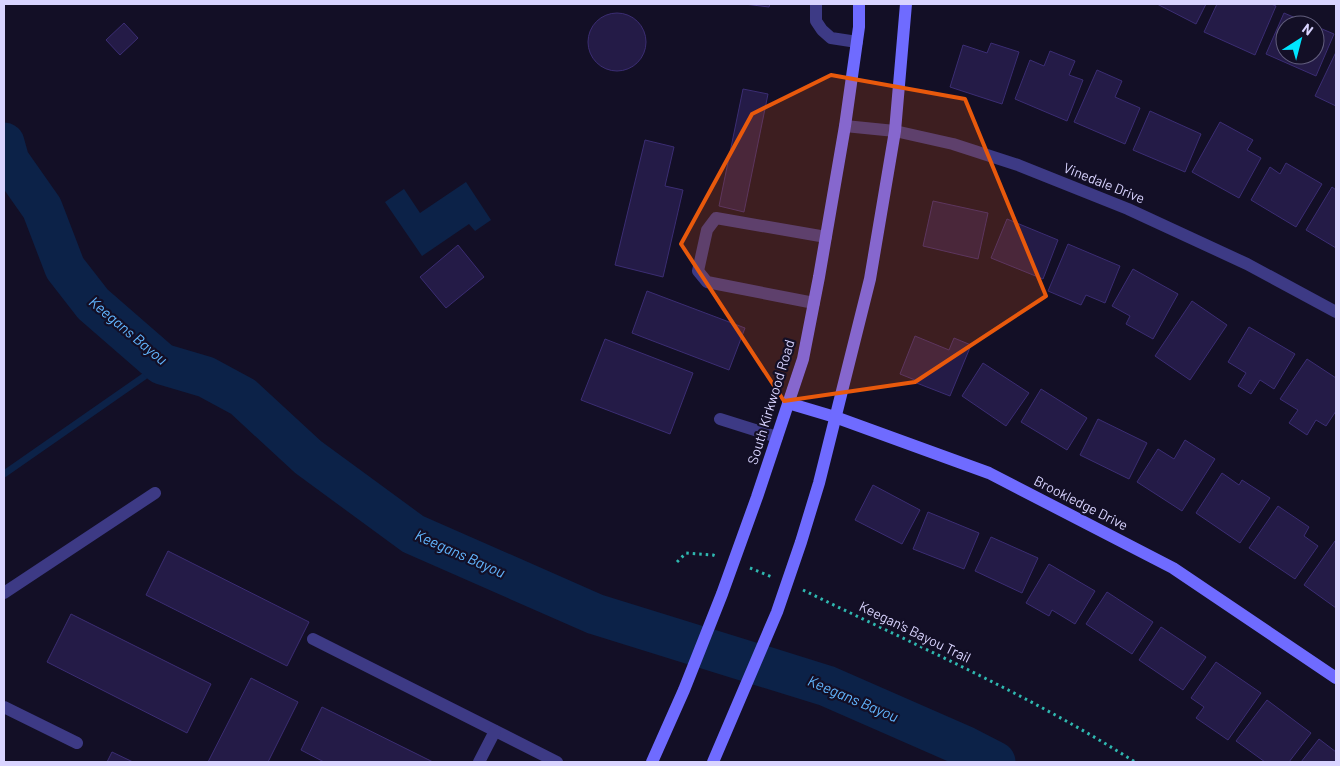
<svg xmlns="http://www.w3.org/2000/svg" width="1340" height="766" viewBox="0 0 1340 766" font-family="Barlow,sans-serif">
<rect width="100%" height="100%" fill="#130f26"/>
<path fill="#0c2248" d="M466 182 491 220 475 231 469 224 422 256 385 202 404 189 420 213Z"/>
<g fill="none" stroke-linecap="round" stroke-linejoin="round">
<path stroke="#0c2248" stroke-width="7" d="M4 474 162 364"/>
<path stroke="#0c2248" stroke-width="41" d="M4 143 9 161 42 208 65 268 93 304 162 364 206 377 243 397 308 457 413 534 595 614 827 686 964 746 995 762"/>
</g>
<g fill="#241b47" stroke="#3b2d73">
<path d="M744 4H770L769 7Z"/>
<path d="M1157 4H1206L1196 24Z"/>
<path d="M1217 4H1271L1276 6 1255 55 1204 32Z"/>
<path d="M1284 13 1312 25H1285V55H1315V26L1334 34 1316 76 1266 54Z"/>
<circle cx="617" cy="42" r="29"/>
<path d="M124 23 138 38 120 55 106 40Z"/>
<path d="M991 43 1019 52 1002 104 950 87 963 45 987 53Z"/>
<path d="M1050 51 1075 61 1069 75 1083 80 1067 121 1015 99 1030 60 1044 66Z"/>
<path d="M1336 52V106L1315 96Z"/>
<path d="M1097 70 1122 81 1115 97 1140 108 1125 144 1074 122Z"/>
<path d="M743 89 768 94 744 212 719 206Z"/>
<path d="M1150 111 1201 134 1185 172 1133 150Z"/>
<path d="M1220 122 1253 140 1247 150 1261 158 1239 198 1192 172Z"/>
<path d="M645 140 674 147 665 186 683 190 663 277 615 265Z"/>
<path d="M1286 163 1322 184 1296 227 1251 200 1270 167 1280 174Z"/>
<path d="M1332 187 1336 190V248L1306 230Z"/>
<path d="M933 201 988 213 978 259 923 246Z"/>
<path d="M1007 219 1058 240 1043 279 991 258Z"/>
<path d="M1068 244 1120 266 1105 303 1086 295 1081 305 1048 291Z"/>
<path d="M458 245 484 277 446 308 420 277Z"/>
<path d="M1133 269 1178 294 1153 339 1126 324 1130 316 1112 306Z"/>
<path d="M647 291 745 328 729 370 632 333Z"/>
<path d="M1192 301 1227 325 1190 380 1155 356Z"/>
<path d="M1249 327 1295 354 1274 389 1260 380 1251 394 1238 386 1246 373 1228 362Z"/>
<path d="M915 336 949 350 954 338 971 345 950 396 914 382 915 380 900 374Z"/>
<path d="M605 339 693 373 670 434 581 400Z"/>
<path d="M1307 359 1336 378V411L1326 426 1316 420 1307 435 1289 423 1298 410 1280 399Z"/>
<path d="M983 363 1029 393 1006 426 962 396Z"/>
<path d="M1041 389 1087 418 1067 450 1021 422Z"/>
<path d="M1098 419 1147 443 1129 479 1080 455Z"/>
<path d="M1185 440 1215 459 1182 511 1137 482 1158 449 1174 459Z"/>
<path d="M1222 473 1239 485 1242 480 1270 498 1240 543 1196 513Z"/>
<path d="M873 485 920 510 902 544 855 520Z"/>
<path d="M1278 506 1309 527 1304 536 1318 546 1295 579 1249 548Z"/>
<path d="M928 512 979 533 964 569 913 549Z"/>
<path d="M991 537 1038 558 1022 593 975 571Z"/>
<path d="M1335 541 1336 542V608L1304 585Z"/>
<path d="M168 551 309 622 287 666 146 595Z"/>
<path d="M1049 564 1095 591 1075 624 1052 610 1049 616 1026 603Z"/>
<path d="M1107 592 1153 622 1132 654 1086 624Z"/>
<path d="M71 614 211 684 187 733 47 662Z"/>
<path d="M1161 627 1206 657 1183 690 1139 660Z"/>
<path d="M1216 662 1261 693 1228 740 1196 718 1204 707 1191 698Z"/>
<path d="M251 678 298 702 268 762H208Z"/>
<path d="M1267 700 1311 733 1289 762H1265L1236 741Z"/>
<path d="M322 707 433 762H324L301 750Z"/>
<path d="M1319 739 1336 752V762H1301Z"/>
<path d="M112 752 133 762H107Z"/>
</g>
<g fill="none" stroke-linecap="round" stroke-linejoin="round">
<g stroke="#2fb8b0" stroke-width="3" stroke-dasharray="2.5 4" stroke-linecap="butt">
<path d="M677 562 686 553 713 555 718 557"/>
<path d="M750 568 772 577"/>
<path d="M803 590C915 645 1030 695 1135 762"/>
</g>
<g stroke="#3d3a85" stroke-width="12">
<path d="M816 4V21L822 30 831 38 857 42"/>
<path d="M814 303 707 282 698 271 707 230 716 218 826 237"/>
<path d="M720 419 777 437"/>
<path d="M4 593 155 493"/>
<path d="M313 639 557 762"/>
<path d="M4 707 77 743"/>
<path d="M479 762 495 731"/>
</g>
<path stroke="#3d3a85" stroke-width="12" d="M845 126 895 131 953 144 1018 165 1128 209 1247 264 1336 312"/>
<g stroke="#6f6bff" stroke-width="12">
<path d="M788 403 835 417 989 473 1173 568 1336 678"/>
<path d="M652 762 684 690 722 594 757 497 803 359 819 277 845 126 859 27V4"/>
<path d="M713 762 777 612 801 542 819 483 870 279 895 131 906 4"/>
</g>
</g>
<path fill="#e8590c" fill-opacity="0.2" stroke="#e8590c" stroke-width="4" stroke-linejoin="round" d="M831 75 965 99 1046 296 915 382 784 401 681 244 752 114Z"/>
<g text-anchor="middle" stroke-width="4.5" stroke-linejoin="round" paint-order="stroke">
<g font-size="14" fill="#d9d4ff" stroke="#130f26">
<text transform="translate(1104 183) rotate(22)" y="5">Vinedale Drive</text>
<text transform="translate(771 402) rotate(-73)" y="5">South Kirkwood Road</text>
<text transform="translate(1081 503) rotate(27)" y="5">Brookledge Drive</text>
<text transform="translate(915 632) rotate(26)" y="5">Keegan's Bayou Trail</text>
</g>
<g font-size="15" font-style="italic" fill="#62b6ff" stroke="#130f26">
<text transform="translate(128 331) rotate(40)" y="5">Keegans Bayou</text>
<text transform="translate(460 554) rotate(24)" y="5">Keegans Bayou</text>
<text transform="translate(853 699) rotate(23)" y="5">Keegans Bayou</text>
</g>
</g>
<rect width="1340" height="766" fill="none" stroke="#d9d4ff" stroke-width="10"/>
<g transform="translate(1300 40) rotate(36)"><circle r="24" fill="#130f26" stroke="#625e7d"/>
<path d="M0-4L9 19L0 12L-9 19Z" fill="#00e5ff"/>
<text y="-8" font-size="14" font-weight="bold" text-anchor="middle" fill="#d9d4ff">N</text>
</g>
</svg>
